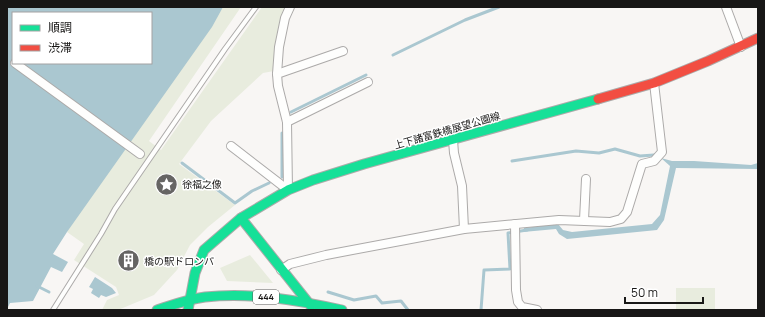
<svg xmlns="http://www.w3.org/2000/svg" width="765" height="317" viewBox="0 0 765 317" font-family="Manrope,'Noto Sans JP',sans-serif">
<rect width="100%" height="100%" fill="#f8f6f4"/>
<g fill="#e8ecde">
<path d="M197 7H241L149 141 161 150 262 7H287L277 33 274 71 263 73 211 121 179 164 235 205 208 227 190 245 177 270 154 295 118 310H102L107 300 119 295 116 287 74 260 84 244 67 232Z"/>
<path d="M250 255 273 283 227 281 220 268Z"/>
<rect x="676" y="288" width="39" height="22"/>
</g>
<g fill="#aac7d0" fill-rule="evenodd">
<path d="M7 7H223L212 27 67 232 53 254 68 262 62 272 51 267 33 301 10 303 7 309ZM13 13H151V63H13Z"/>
<path d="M661 158 672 161H694L751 165 758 163V169L676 168 664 220 657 230 567 239 559 234 556 229 523 232 524 228 558 224 563 230 572 232 652 224 660 215 670 166Z"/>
<path d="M95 277 112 288 116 293 106 297 101 295 99 298 91 293 93 289 89 287Z"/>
</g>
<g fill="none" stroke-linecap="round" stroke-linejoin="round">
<g stroke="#aac7d0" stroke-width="3">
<path d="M393 55 465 20 499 7"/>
<path d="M291 112 366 75"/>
<path d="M512 161 576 151 599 153 615 149 640 156 654 155"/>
<path d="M182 163 235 203 252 191 269 183"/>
<path d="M282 177V133"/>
<path d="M37 286 49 292"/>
<path d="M328 292 354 300 376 296 382 303 401 301 408 310"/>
<path d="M481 310 484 270 510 269 508 233 527 230"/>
</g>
<defs>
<path id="lane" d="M53 310 101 234 115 209 225 49 256 7"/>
<g id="street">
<path d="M726 7 741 47"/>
<path d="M15 63 140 154"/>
<path d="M277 74 343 51"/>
<path d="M287 122 368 82"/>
<path d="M453 140 454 153 462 186 464 229"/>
<path d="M231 146 288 190"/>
<path d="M288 190 287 122 278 86 277 74 279 47 285 18 290 7"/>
<path d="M584 220 586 179"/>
<path d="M515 224 516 290 518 302 522 307 537 310"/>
<path d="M281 270 290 264 326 255 464 229 559 220 610 222 621 219 627 212 642 164 654 161 662 152 654 83"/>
</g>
<g id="fast">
<path d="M241 218 311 306"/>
<path d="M157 310C173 305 188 299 205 297 251 292 297 300 342 310"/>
<path d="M188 310 195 273 204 250 241 218 288 190 313 180 364 164 598 99"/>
</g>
<path id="jam" d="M598 99 654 83 708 61 758 38"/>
</defs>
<use href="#lane" stroke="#acaaa9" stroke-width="6"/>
<use href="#street" stroke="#acaaa9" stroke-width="10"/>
<use href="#fast" stroke="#acaaa9" stroke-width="11"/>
<use href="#jam" stroke="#acaaa9" stroke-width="11"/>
<use href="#lane" stroke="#fefefd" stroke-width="4"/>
<use href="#street" stroke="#fefefd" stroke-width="8"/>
<use href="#fast" stroke="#16e098" stroke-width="9"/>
<use href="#jam" stroke="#f24e42" stroke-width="9"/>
</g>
<defs>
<symbol id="sight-disc" viewBox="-11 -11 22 22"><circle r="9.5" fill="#666564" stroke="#fff"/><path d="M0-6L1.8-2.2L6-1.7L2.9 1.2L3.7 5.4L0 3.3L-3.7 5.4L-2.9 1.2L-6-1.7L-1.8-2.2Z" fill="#fff"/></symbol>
<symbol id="building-disc" viewBox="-11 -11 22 22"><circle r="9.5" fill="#666564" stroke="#fff"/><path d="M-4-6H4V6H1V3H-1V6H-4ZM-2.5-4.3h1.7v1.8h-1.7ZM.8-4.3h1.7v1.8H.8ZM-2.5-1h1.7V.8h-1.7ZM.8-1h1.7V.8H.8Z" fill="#fff"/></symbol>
</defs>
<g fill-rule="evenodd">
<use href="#sight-disc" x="154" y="172" width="25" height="25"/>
<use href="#building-disc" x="116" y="248" width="25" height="25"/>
</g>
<g text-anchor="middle" stroke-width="3" stroke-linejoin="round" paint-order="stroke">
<rect fill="#fff" stroke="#5d5d5c" stroke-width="1" x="253" y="290" width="26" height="14" rx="3"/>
<g font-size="9" font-weight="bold" fill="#181716">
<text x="266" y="300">444</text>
</g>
<g font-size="10" fill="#181716" stroke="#fff">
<text transform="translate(447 130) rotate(-16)" y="4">上下諸富鉄橋展望公園線</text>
</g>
<g font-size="10" fill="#181716" stroke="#fff" text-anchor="start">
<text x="182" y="188">徐福之像</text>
<text x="144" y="265">橋の駅ドロンパ</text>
</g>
</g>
<rect width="765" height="317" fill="none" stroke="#181716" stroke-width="16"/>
<rect x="12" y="12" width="140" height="52" fill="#ffffff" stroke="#a3a2a2"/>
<rect x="20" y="25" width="20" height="6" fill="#16e098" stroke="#a3a2a2"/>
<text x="48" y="32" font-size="12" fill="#181716">順調</text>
<rect x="20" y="45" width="20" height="6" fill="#f24e42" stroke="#a3a2a2"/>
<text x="48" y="52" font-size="12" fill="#181716">渋滞</text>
<path d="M625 297v6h78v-6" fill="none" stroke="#181716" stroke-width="2"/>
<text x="631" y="297" font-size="12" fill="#181716" stroke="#ffffff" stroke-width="3" paint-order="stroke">50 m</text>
</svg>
